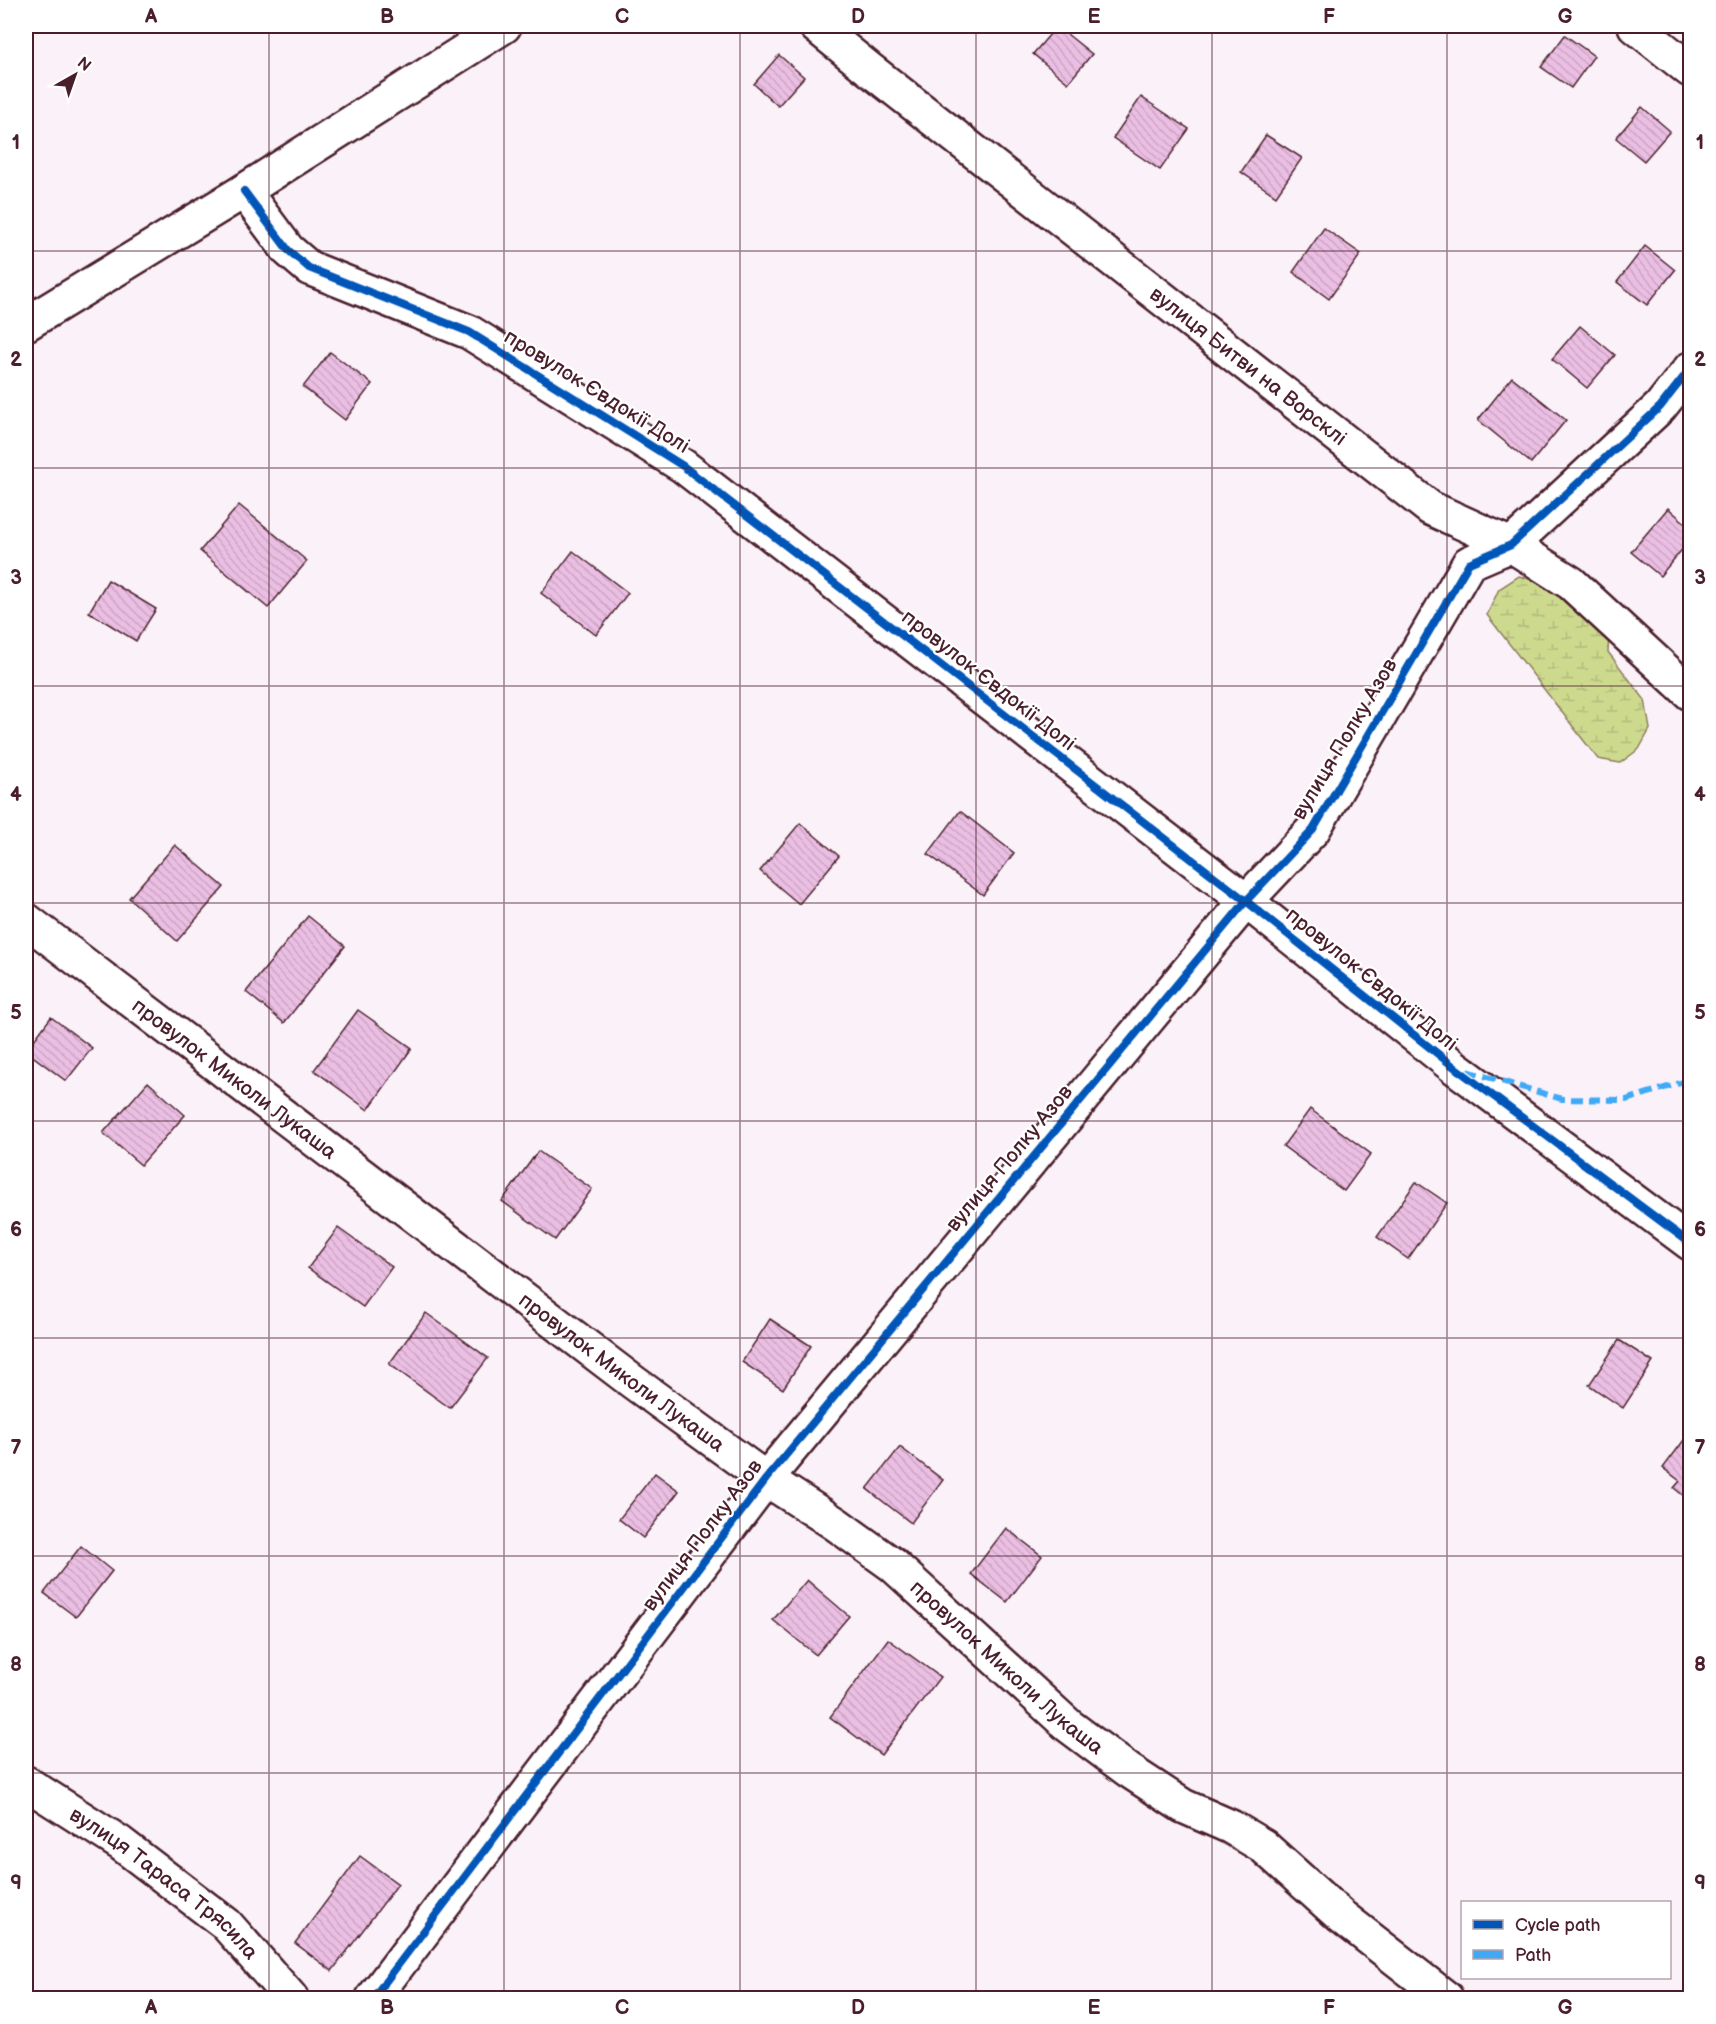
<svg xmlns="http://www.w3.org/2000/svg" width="1716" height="2024" viewBox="0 0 1716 2024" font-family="'Balsamiq Sans',sans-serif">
<defs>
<pattern id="wetland-marsh" width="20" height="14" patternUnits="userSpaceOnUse" patternTransform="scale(1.5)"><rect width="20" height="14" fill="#cdda8e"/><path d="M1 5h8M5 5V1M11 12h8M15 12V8" fill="none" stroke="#b2bb7b"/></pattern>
<pattern id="building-back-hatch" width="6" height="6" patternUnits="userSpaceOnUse" patternTransform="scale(1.5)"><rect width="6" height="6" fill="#ebbfe3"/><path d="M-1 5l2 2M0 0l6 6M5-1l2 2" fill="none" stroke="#cba4c3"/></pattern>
</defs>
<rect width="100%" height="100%" fill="#fbf2f9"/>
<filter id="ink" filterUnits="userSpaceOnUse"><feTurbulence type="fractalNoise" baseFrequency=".0167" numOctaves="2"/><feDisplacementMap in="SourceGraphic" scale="12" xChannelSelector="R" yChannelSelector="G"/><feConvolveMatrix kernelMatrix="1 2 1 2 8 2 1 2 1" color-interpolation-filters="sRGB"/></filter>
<g filter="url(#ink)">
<path fill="url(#wetland-marsh)" stroke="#8c7c5c" stroke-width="1.5" d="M1519 576 1558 588 1609 634 1608 652 1645 700 1650 729 1639 749 1620 763 1598 759 1487 615 1499 589Z"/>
<g fill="url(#building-back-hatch)" stroke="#4a1f2b" stroke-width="1.5">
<path d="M1057 26 1092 54 1068 83 1033 54Z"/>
<path d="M1565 35 1594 56 1571 88 1541 67Z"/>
<path d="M779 55 804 77 778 106 754 84Z"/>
<path d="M1141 97 1189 129 1160 170 1113 138Z"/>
<path d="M1642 107 1670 131 1644 161 1616 138Z"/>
<path d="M1266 135 1302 158 1276 196 1241 172Z"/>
<path d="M1324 228 1361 254 1329 299 1293 272Z"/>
<path d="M1645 246 1675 270 1647 305 1617 282Z"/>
<path d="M1580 326 1615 355 1587 388 1552 359Z"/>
<path d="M330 352 372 384 345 420 303 387Z"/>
<path d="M1512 377 1566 420 1531 463 1478 420Z"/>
<path d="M239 505 307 561 268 608 200 551Z"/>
<path d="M1668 508 1690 527V540L1660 576 1631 552Z"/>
<path d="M573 551 628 593 596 635 541 593Z"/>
<path d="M108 580 156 609 136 641 89 612Z"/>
<path d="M960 811 1014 853 983 895 928 854Z"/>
<path d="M800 823 839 856 799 904 760 871Z"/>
<path d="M175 845 224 887 177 941 129 898Z"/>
<path d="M308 916 345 946 284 1023 246 992Z"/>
<path d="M358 1010 412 1048 368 1110 314 1070Z"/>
<path d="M51 1017 92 1048 66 1081 26 1051Z"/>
<path d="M148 1082 185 1115 141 1165 103 1133Z"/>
<path d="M1310 1109 1371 1154 1344 1191 1283 1146Z"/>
<path d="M538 1151 592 1189 555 1240 502 1201Z"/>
<path d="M1416 1182 1447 1203 1408 1259 1377 1237Z"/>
<path d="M338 1228 392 1267 363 1307 308 1268Z"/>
<path d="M426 1313 488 1358 450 1408 389 1364Z"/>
<path d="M770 1319 811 1346 783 1389 742 1362Z"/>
<path d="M1619 1340 1653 1362 1623 1408 1589 1385Z"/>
<path d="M1690 1432V1501L1674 1488 1680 1481 1663 1468Z"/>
<path d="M900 1447 943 1480 911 1523 867 1489Z"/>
<path d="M655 1473 679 1491 643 1538 619 1519Z"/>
<path d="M1006 1528 1042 1556 1007 1602 971 1574Z"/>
<path d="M81 1546 112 1571 76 1617 44 1593Z"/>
<path d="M807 1580 849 1616 816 1655 773 1620Z"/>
<path d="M888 1639 940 1677 881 1755 830 1717Z"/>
<path d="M360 1856 398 1884 332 1971 295 1943Z"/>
</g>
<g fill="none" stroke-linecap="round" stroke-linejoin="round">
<defs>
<g id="minor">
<path id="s1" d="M816 26 869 69 1430 508 1511 545 1571 583 1690 693"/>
<path d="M1635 26 1690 70"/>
<path d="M244 191 288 250 309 268 469 332 683 466 1246 901 1453 1066 1690 1243"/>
<path d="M26 324 244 191 504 26"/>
<path id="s2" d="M26 920 633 1382 766 1479 836 1524 893 1565 1069 1726 1128 1770 1183 1806 1231 1827 1263 1846 1341 1916 1446 1998"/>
<path id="s3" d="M26 1783 120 1843 226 1924 291 1998"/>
<path d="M373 1998 766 1479 1246 901 1313 830 1469 563 1511 545 1660 407 1690 369"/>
</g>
</defs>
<use href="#minor" stroke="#4a1f2b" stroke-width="38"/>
<use href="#minor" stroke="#fff" stroke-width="33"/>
<path stroke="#3fa9f5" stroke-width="6" stroke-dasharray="12 6" stroke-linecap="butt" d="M1467 1071 1562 1099 1626 1100 1690 1080"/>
<defs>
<g id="cycleway">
<path d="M244 191 288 250 309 268 469 332 683 466 1246 901 1453 1066 1690 1243"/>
<path d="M373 1998 766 1479 1246 901 1313 830 1469 563 1511 545 1660 407 1690 369"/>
</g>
</defs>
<use href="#cycleway" stroke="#fff" stroke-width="11"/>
<use href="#cycleway" stroke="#0057b8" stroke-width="8"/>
</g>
</g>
<path fill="none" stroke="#4a1f2b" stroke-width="1.5" stroke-opacity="0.55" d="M269 26V1998M504 26V1998M740 26V1998M976 26V1998M1212 26V1998M1447 26V1998M26 251H1690M26 468H1690M26 686H1690M26 903H1690M26 1121H1690M26 1338H1690M26 1556H1690M26 1773H1690"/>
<g text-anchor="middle" stroke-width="4.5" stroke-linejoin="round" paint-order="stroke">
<g font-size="21" fill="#4a1f2b" stroke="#fff">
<text dy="7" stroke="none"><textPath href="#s1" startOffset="550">вулиця Битви на Ворсклі</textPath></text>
<text transform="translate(597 391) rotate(32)" y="7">провулок Євдокії Долі</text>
<text transform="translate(989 680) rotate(38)" y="7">провулок Євдокії Долі</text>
<text transform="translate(1344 739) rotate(-59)" y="7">вулиця Полку Азов</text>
<text transform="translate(1372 979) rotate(39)" y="7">провулок Євдокії Долі</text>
<text dy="7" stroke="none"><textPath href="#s2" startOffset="262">провулок Миколи Лукаша</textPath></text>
<text transform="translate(1009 1158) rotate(-50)" y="7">вулиця Полку Азов</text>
<text dy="7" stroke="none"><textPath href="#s2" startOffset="748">провулок Миколи Лукаша</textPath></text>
<text transform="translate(702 1535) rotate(-53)" y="7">вулиця Полку Азов</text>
<text dy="7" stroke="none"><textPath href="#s2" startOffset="1234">провулок Миколи Лукаша</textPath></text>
<text dy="7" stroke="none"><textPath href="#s3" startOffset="171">вулиця Тараса Трясила</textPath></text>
</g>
</g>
<rect width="1716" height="2024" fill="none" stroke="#fff" stroke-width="66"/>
<rect x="1461" y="1901" width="210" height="78" fill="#ffffff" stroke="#b7a5aa" stroke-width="1.5"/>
<rect x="1473" y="1920" width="30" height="9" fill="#0057b8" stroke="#b7a5aa" stroke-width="1.5"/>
<text x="1515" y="1931" font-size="18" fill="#4a1f2b">Cycle path</text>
<rect x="1473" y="1950" width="30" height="9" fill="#3fa9f5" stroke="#b7a5aa" stroke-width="1.5"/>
<text x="1515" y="1961" font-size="18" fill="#4a1f2b">Path</text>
<g transform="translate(75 75) rotate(40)" stroke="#ffffff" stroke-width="4.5" paint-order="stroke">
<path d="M0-4.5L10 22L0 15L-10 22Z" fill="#4a1f2b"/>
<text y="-9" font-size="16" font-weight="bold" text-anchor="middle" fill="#4a1f2b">N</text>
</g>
<rect x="33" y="33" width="1650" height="1958" fill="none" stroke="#4a1f2b" stroke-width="2"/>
<g font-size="20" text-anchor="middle" font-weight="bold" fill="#4a1f2b">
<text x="151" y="23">A</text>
<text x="387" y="23">B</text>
<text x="622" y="23">C</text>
<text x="858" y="23">D</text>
<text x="1094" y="23">E</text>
<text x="1329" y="23">F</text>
<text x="1565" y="23">G</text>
<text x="16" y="149">1</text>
<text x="1700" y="149">1</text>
<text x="16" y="366">2</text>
<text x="1700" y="366">2</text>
<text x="16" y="584">3</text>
<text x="1700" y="584">3</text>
<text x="16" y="801">4</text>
<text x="1700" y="801">4</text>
<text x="16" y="1019">5</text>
<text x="1700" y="1019">5</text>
<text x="16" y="1236">6</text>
<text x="1700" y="1236">6</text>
<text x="16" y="1454">7</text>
<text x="1700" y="1454">7</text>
<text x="16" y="1671">8</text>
<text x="1700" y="1671">8</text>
<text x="16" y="1889">9</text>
<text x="1700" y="1889">9</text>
<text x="151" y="2014">A</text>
<text x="387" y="2014">B</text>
<text x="622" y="2014">C</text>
<text x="858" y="2014">D</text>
<text x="1094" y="2014">E</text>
<text x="1329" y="2014">F</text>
<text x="1565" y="2014">G</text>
</g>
</svg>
